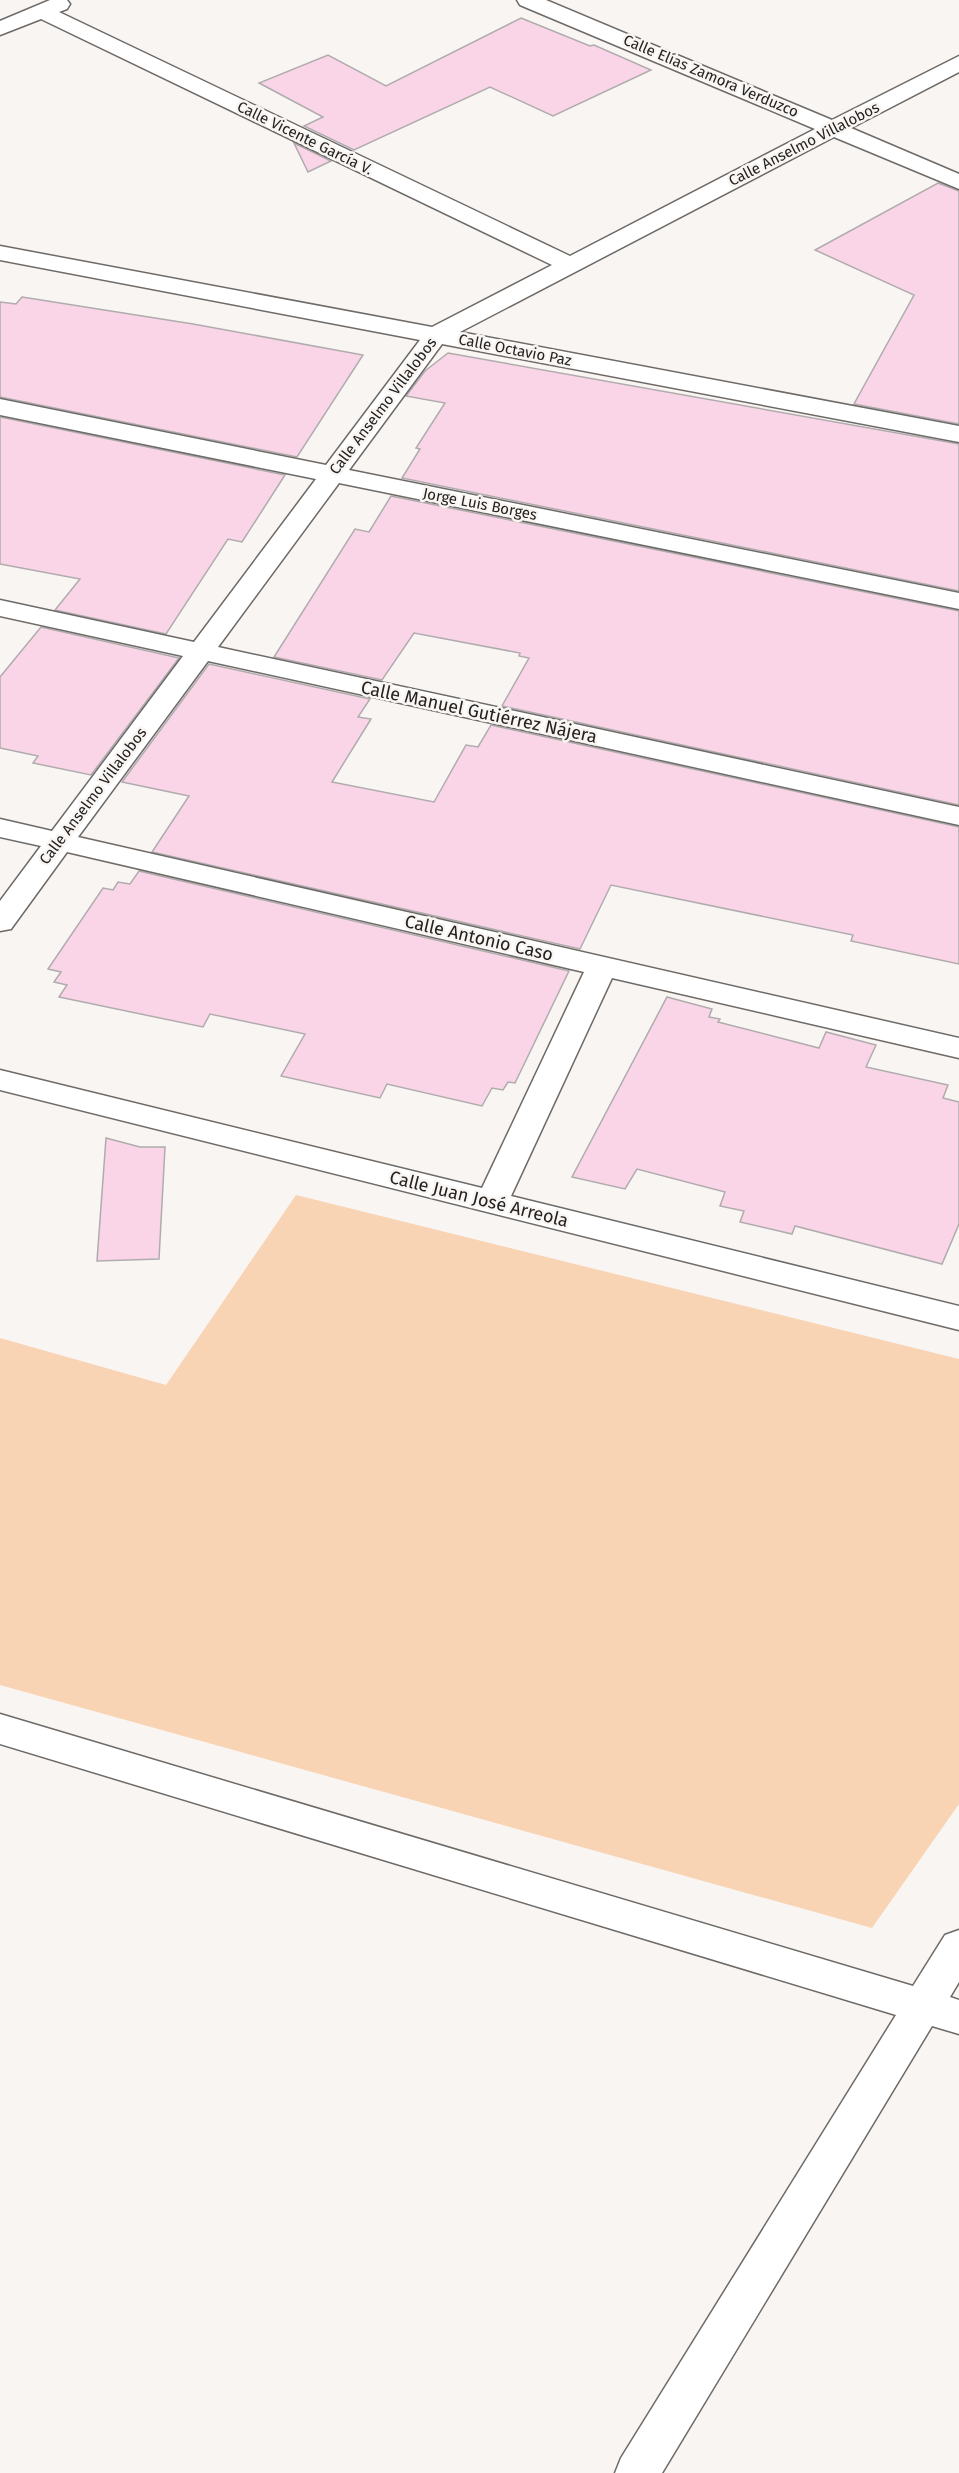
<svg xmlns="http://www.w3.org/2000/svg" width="959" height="2473" viewBox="0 0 959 2473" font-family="'Fira Sans',sans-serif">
<rect width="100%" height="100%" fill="#f9f5f2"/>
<path fill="#f8d4b5" d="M296 1195 959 1359V1804L872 1928 0 1685V1338L166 1385Z"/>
<g fill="#f9d5e7" stroke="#b0acae" stroke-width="1.5">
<path d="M521 18 590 46 594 45 651 70 553 116 490 87 354 150 304 126 323 117 259 83 328 55 386 86Z"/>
<path d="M294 143 331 161 308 172Z"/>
<path d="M938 183 959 191V424L854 404 914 295 815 250Z"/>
<path d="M22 297 193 324 363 355 297 457 0 397V302L16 304Z"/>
<path d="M448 353 959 444V591L402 478 420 449 416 448 445 403 406 396 425 371Z"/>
<path d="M0 417 285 475 242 542 228 539 166 634 55 610 80 579 0 564Z"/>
<path d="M391 496 959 611V805L502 706 529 658 519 656 520 653 414 633 382 680 274 657 355 529 369 532Z"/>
<path d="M41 627 179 658 91 775 33 763 38 756 0 748V677Z"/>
<path d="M209 664 370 699 358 717 371 719 332 782 434 802 466 745 478 747 491 725 959 827V964L851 941 853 935 611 885 580 949 152 852 189 796 122 782Z"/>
<path d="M139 871 569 971 515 1083 508 1082 503 1090 492 1088 482 1106 387 1084 380 1098 281 1076 305 1034 210 1014 203 1027 59 997 67 985 54 982 61 972 48 969 103 888 113 890 118 882 130 884Z"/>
<path d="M667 997 712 1009 709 1017 720 1019 718 1022 819 1048 826 1032 876 1045 866 1067 948 1085 943 1098 959 1102V1224L942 1264 795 1226 792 1234 740 1222 744 1211 720 1206 725 1192 637 1169 625 1189 572 1177Z"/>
<path d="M106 1138 140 1147H165L159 1259 97 1261Z"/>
</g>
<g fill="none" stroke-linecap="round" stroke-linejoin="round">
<defs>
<g id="minor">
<path d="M50 0H67L70 4 67 9 59 12 570 256 815 129 520 5 517 0H546L832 120 959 56V72L851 128 959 174V189L834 137 460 332 959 426V442L442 344 349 470 959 593V609L339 483 218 647 959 807V825L208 661 78 837 959 1038V1058L612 978 511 1196 959 1306V1330L0 1090V1070L482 1188 584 972 67 852 11 929 0 931V901L41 846 0 837V819L52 831 183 656 0 616V600L194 642 316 479 0 415V399L326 465 420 340 0 260V246L432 327 552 265 41 19 0 35V21Z"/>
<path d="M0 1714 913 1986 945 1935 959 1930V1982L950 1997 959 2000V2034L932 2026 662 2473H615L621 2458 896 2015 0 1744Z"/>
</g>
</defs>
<use href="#minor" stroke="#6d6a67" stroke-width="3"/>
<use href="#minor" fill="#fff" fill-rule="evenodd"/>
</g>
<g text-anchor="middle" stroke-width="5" stroke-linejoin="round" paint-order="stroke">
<g font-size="15" fill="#232221" stroke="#f9f5f2">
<text transform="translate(711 76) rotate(23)" y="5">Calle Elías Zamora Verduzco</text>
<text transform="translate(305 138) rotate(26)" y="5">Calle Vicente García V.</text>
<text transform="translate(804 144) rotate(-27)" y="5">Calle Anselmo Villalobos</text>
<text transform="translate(515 350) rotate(11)" y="5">Calle Octavio Paz</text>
<text transform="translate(383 406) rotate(-53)" y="5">Calle Anselmo Villalobos</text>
<text transform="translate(480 504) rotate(11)" y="5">Jorge Luis Borges</text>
<text transform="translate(93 796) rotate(-53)" y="5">Calle Anselmo Villalobos</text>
</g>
<g font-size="18" fill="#232221" stroke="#f9f5f2">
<text transform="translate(479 712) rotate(12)" y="6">Calle Manuel Gutiérrez Nájera</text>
<text transform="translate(479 938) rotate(13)" y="6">Calle Antonio Caso</text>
<text transform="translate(479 1199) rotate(14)" y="6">Calle Juan José Arreola</text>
</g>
</g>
</svg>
